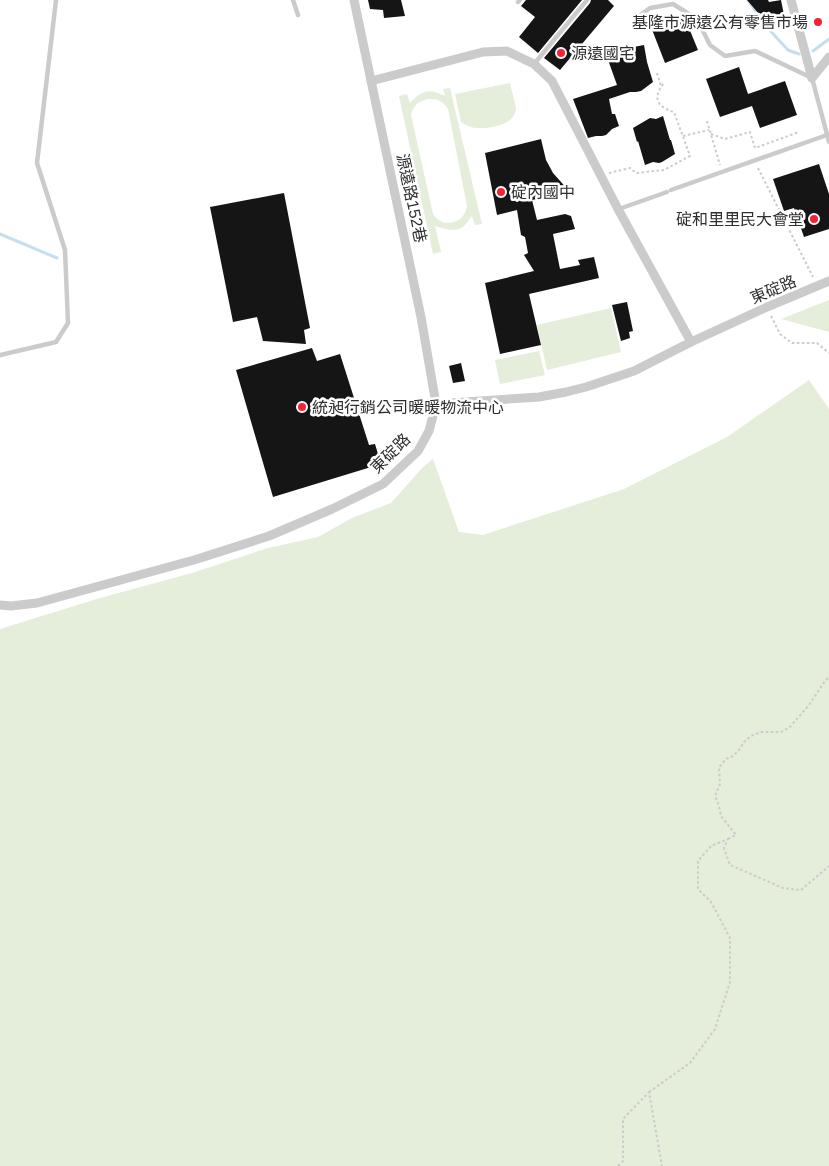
<svg xmlns="http://www.w3.org/2000/svg" width="829" height="1166" viewBox="0 0 829 1166" font-family="Arial,'Noto Sans TC',sans-serif">
<rect width="100%" height="100%" fill="#fff"/>
<g fill="#e5eddb" fill-rule="evenodd">
<path d="M510 83C511 90 516 104 516 110 514 124 491 129 479 128 472 128 467 126 461 122L455 94Z"/>
<path d="M450 88 482 224 475 225 472 216C469 219 467 223 464 226 457 233 444 229 435 226L441 252 433 254 399 96 407 94 410 103C422 90 429 88 445 96L443 89ZM428 99C438 99 442 100 448 109L467 206C466 210 465 214 462 217 457 223 445 225 439 220 436 219 435 216 433 214L411 115C413 105 419 101 428 99Z"/>
<path d="M829 300V332L781 319Z"/>
<path d="M611 308 621 352 547 370 537 325Z"/>
<path d="M539 351 545 375 500 384 495 360Z"/>
<path d="M809 380 829 409V1166H0V629L100 598 192 573 268 548 318 537 352 518 391 503 423 467 433 459 459 532 483 535 624 489 727 437Z"/>
</g>
<g fill="none" stroke-linecap="round" stroke-linejoin="round">
<g stroke="#c5dfee" stroke-width="3">
<path d="M748 0 765 25 788 50 799 54"/>
<path d="M813 51 829 39"/>
<path d="M0 234 57 258"/>
</g>
</g>
<g fill="#151515">
<path d="M368 0H401L405 16 384 18 383 10 370 9Z"/>
<path d="M526 0H582L538 53 519 37 535 17 521 6Z"/>
<path d="M591 0H608L614 6 560 70 544 58 590 3Z"/>
<path d="M747 0H768L769 2 781 0 785 20 769 24V18H763V13L759 14Z"/>
<path d="M682 15 684 16 698 50 665 63 651 27Z"/>
<path d="M644 45 647 62 653 82 641 91 636 92H630L609 99 612 114H615L619 126 612 129 606 135 602 136H596L588 138 573 99 617 85 607 57 618 54 623 49Z"/>
<path d="M739 67 748 94 785 81 797 115 760 128 752 106 720 117 706 79Z"/>
<path d="M663 116 670 140H671L675 154 662 162 659 163 653 162 645 165 638 141 637 142 633 128 650 118 656 119Z"/>
<path d="M541 139 546 160 553 173 570 192 532 200 537 220 565 214 571 216 575 229 553 234 560 269 580 265 578 260 594 257 599 278 529 294 541 345 500 354 485 283 534 271 524 255 528 253 525 237 521 235 517 210 497 215 485 153Z"/>
<path d="M819 164 829 194V229L804 237 794 208 784 211 773 179Z"/>
<path d="M284 193 310 328 304 330 306 344 263 341 257 317 233 322 210 207Z"/>
<path d="M627 302 633 331 629 332 630 338 621 341 612 305Z"/>
<path d="M312 348 317 361 340 354 369 445 375 444 381 464 273 497 236 370Z"/>
<path d="M461 363 465 381 453 383 449 366Z"/>
</g>
<g fill="none" stroke-linecap="round" stroke-linejoin="round">
<g stroke="#cbcbcb" stroke-width="2" stroke-dasharray="2.5 2.5" stroke-linecap="butt">
<path d="M657 73 661 86"/>
<path d="M707 121 720 165"/>
<path d="M711 134 725 139 750 132 755 148 799 132"/>
<path d="M683 136 709 130"/>
<path d="M758 168 813 277"/>
<path d="M609 173 630 168 636 173 664 170 690 156 674 112C657 107 652 98 664 83"/>
<path d="M771 316 780 334 792 343H817L829 353"/>
<path d="M728 839 736 835 721 816 719 806 715 796 720 784 719 767 726 759 733 756 739 750 744 742 751 736 761 732H781L790 727 809 705 825 681 829 677"/>
<path d="M649 1092 690 1063 715 1029 730 982V938L711 902 698 889V861L711 846 728 839 724 848 730 865 783 888 801 890 829 866"/>
<path d="M618 1166 623 1161V1119L649 1092 662 1166"/>
</g>
<g stroke="#cbcbcb" stroke-width="4.5">
<path d="M293 0 298 15"/>
<path d="M518 2 520 0"/>
<path d="M636 18 650 8 673 4 697 19 710 45 725 56 755 51 812 78 829 142"/>
<path d="M534 64 587 0"/>
<path d="M671 190 827 135"/>
<path d="M619 209 667 192"/>
<path d="M0 355 56 342 68 323 65 250 37 163 56 0"/>
</g>
<g stroke="#cbcbcb" stroke-width="9">
<path d="M791 0 812 78"/>
<path d="M812 78 829 57"/>
<path d="M371 81 483 52 507 51 534 64 552 81 618 209 691 342"/>
<path d="M436 404 539 397 566 392 586 387 634 371 691 342 767 307 829 281"/>
<path d="M0 605 11 606 37 603 194 560 269 536 332 509 383 484 418 451 429 431 436 404 421 317 354 0"/>
</g>
</g>
<g fill="#f42233" stroke="#fff" stroke-width="2">
<circle cx="818" cy="22" r="5"/>
<circle cx="561" cy="53" r="5"/>
<circle cx="501" cy="192" r="5"/>
<circle cx="814" cy="219" r="5"/>
<circle cx="302" cy="407" r="5"/>
</g>
<g text-anchor="middle" stroke-width="5" stroke-linejoin="round" paint-order="stroke">
<g font-size="16" fill="#2e2e2e" stroke="#fff" text-anchor="start">
<text x="808" y="28" text-anchor="end">基隆市源遠公有零售市場</text>
<text x="571" y="59">源遠國宅</text>
<text x="511" y="198">碇內國中</text>
<text x="804" y="225" text-anchor="end">碇和里里民大會堂</text>
<text x="312" y="413">統昶行銷公司暖暖物流中心</text>
</g>
<g font-size="16" fill="#2e2e2e" stroke="#fff">
<text transform="translate(412 198) rotate(78)" y="6">源遠路152巷</text>
<text transform="translate(773 289) rotate(-23)" y="6">東碇路</text>
<text transform="translate(390 453) rotate(-45)" y="6">東碇路</text>
</g>
</g>
</svg>
